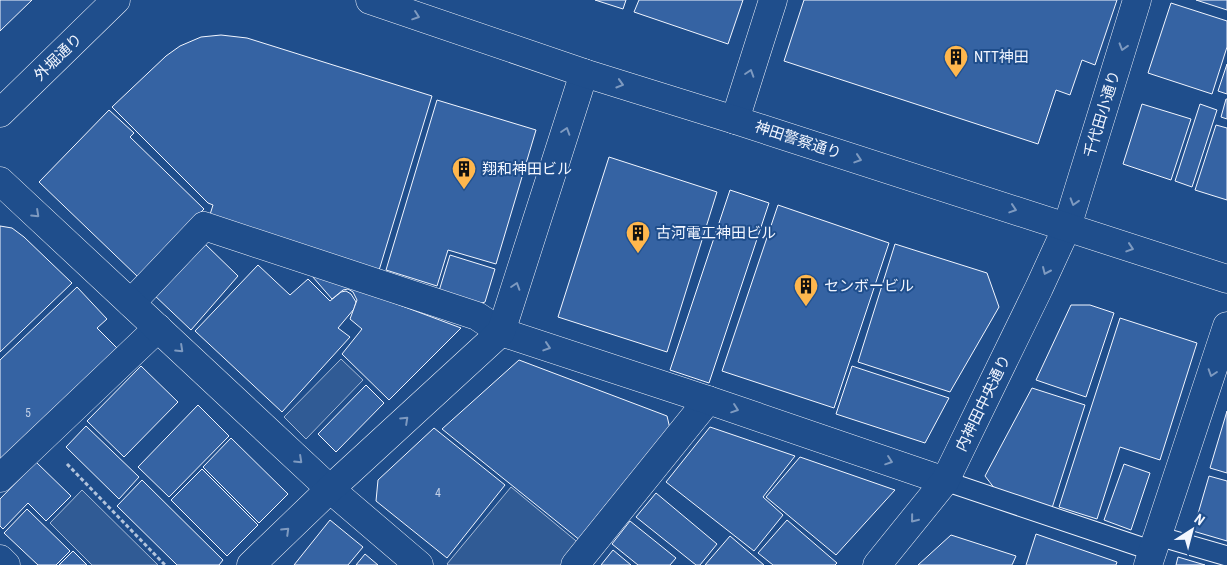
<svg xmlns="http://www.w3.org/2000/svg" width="1227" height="565" viewBox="0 0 1227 565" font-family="'Roboto Condensed','Noto Sans JP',sans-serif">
<rect width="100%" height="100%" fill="#1f4e8c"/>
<g fill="#305b95" stroke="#a8bbd7">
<path d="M341 359 363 380 306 439 284 417Z"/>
<path d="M511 487 581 545 564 565H448L447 564Z"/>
<path d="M82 490 158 565H92L50 523Z"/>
</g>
<g fill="#3563a3" stroke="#f2f6ff">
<path d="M0 0H32L0 31Z"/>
<path d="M595 0H626L623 9Z"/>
<path d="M639 0H743L728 44 634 12Z"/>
<path d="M804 0H1117L1095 65 1082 60 1070 95 1056 90 1038 144 784 61Z"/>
<path d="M1196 0H1227V10Z"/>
<path d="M1171 3 1227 21V47L1212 94 1148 73Z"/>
<path d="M221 35 247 38 432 96 377 277 208 221 213 205 208 203 112 107 166 56 180 46 201 37Z"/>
<path d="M1227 64V94L1218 91Z"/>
<path d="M1226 99H1227V119L1221 117Z"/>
<path d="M437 100 536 130 496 264 448 250 437 286 386 270Z"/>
<path d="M1142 104 1191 119 1171 180 1123 164Z"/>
<path d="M1200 104 1217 110 1192 187 1175 181Z"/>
<path d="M109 110 134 133 130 137 204 209 138 277 39 182Z"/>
<path d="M1216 125 1227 128V200L1195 190Z"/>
<path d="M609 157 717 192 667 352 558 317Z"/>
<path d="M730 190 769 203 709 383 670 370Z"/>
<path d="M778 205 889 243 834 408 722 371Z"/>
<path d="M0 226 12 228 24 237 72 283 0 352Z"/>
<path d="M204 243 238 276 191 330 153 294Z"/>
<path d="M895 244 987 273 999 307 950 392 858 362Z"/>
<path d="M450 255 495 269 485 302 479 304 439 291Z"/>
<path d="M258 265 290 295 308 279 330 301 341 292 346 291 351 294 356 302 354 309 338 328 350 337 282 412 195 331Z"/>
<path d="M314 273 461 328 389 400 342 354 362 329 350 319 357 300 353 292 348 289 343 290 332 299 312 276Z"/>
<path d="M77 287 107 319 97 328 120 351 0 466V360Z"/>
<path d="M1071 305H1090L1114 313 1086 397 1036 380Z"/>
<path d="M1120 318 1197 343 1160 460 1120 447 1097 519 1059 507Z"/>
<path d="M519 360 667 416 671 433 581 541 442 429Z"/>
<path d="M141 366 178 402 124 457 87 421Z"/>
<path d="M852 366 949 398 925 443 836 414Z"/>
<path d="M366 385 384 403 336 452 318 434Z"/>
<path d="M1032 388 1085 405 1052 508 995 489 985 476Z"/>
<path d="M198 405 229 436 169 497 138 467Z"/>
<path d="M1227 411V473L1210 468Z"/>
<path d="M86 426 139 477 119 499 66 447Z"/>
<path d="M710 427 795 456 763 497 783 515 754 551 666 482Z"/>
<path d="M434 428 505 485 447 558 376 501 378 480Z"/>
<path d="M231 438 288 494 259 523 203 467Z"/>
<path d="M800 457 895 490 836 555 766 497Z"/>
<path d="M36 462 71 496 46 521 28 503 3 529 0 526V499Z"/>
<path d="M1124 464 1150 473 1131 530 1104 520Z"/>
<path d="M202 469 258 525 227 556 171 500Z"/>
<path d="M1209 476 1227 481V541L1193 531Z"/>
<path d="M142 480 223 560 219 565H177L117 506Z"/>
<path d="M656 493 717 544 700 565H696L636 517Z"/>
<path d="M27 509 70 551 56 565H38L4 533Z"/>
<path d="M330 520 363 547 348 565H294Z"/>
<path d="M787 520 837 563 835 565H773L758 553Z"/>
<path d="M630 521 676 558 670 565H638L612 544Z"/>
<path d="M1036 534 1117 562 1116 565H1026Z"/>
<path d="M951 535 1016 556 1012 565H918Z"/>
<path d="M730 536 764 565H705Z"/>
<path d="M613 550 631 565H601Z"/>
<path d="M73 551 87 565H59Z"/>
<path d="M365 554 378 565H356Z"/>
<path d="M1178 557 1205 565H1176Z"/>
</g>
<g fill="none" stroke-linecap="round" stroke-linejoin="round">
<defs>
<g id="service">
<path d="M945 481 1153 551"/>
<path d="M1158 536 1227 556"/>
</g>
<g id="pedestrian">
<path d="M131 303 204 226 477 316 501 332"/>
<path d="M0 478 158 328"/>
<path d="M575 565 708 400"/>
</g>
<g id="minor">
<path d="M735 120 773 0"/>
<path d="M0 181 330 489 419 565"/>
<path d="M501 332 708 400 945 481"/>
<path d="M0 559 6 565"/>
<path d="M251 565 330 489 501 332 584 73"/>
<path d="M877 565 945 481 1039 288 1067 227 1137 0"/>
<path d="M1148 565 1227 326"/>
</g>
<path id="tertiary" d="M370 0 584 73 735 120 1227 279"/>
<path id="secondary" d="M0 113 116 0"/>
</defs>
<use href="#service" stroke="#f2f6ff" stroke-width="21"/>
<use href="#pedestrian" stroke="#f2f6ff" stroke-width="29"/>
<use href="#minor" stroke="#f2f6ff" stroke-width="29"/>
<use href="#tertiary" stroke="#f2f6ff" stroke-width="29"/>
<use href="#secondary" stroke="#f2f6ff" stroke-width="29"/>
<path stroke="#b3c4dc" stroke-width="3" stroke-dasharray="4 2.5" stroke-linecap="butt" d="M67 464 165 565"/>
<use href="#service" stroke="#1f4e8c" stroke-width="19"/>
<use href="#pedestrian" stroke="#1f4e8c" stroke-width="28"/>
<use href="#minor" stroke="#1f4e8c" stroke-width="28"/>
<use href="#tertiary" stroke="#1f4e8c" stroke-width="28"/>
<use href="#secondary" stroke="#1f4e8c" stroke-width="28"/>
</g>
<defs><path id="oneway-chevron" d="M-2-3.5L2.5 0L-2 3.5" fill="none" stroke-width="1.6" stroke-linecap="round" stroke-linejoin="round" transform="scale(1.25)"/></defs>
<g stroke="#7e9ac0">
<use href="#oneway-chevron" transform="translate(416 16) rotate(19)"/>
<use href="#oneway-chevron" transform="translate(1123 47) rotate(107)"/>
<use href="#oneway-chevron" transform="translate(750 73) rotate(-72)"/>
<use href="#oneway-chevron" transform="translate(620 84) rotate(17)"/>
<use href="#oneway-chevron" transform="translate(566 131) rotate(-72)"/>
<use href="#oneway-chevron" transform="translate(858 159) rotate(18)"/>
<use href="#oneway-chevron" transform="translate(1074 202) rotate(107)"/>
<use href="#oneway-chevron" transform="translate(1013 209) rotate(18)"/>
<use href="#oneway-chevron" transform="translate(36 214) rotate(43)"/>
<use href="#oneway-chevron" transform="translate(1130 248) rotate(18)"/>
<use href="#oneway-chevron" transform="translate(1046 271) rotate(114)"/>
<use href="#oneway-chevron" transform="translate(516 286) rotate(-72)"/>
<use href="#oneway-chevron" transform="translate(547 347) rotate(18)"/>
<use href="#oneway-chevron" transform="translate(180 349) rotate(43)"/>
<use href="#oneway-chevron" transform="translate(1212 373) rotate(108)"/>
<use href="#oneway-chevron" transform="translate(735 409) rotate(19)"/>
<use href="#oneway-chevron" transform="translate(405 420) rotate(-43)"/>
<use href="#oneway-chevron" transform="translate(299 460) rotate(43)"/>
<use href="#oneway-chevron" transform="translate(889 461) rotate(19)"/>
<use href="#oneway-chevron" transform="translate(914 519) rotate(129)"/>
<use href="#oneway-chevron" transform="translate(286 531) rotate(-44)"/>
</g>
<defs>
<symbol id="building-pin" viewBox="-11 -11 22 30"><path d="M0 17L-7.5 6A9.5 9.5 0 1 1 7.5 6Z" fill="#ffb74d" stroke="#1f4e8c"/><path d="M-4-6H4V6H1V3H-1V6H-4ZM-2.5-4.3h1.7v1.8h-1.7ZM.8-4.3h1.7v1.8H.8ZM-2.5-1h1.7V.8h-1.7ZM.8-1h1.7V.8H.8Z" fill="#111"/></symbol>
</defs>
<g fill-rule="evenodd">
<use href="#building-pin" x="942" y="43" width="28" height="38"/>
<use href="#building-pin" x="450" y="155" width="28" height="38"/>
<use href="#building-pin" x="624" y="219" width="28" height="38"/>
<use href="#building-pin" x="792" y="272" width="28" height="38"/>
</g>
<g text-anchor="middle" stroke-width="4" stroke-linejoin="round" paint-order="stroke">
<g font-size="12" fill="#c3d1e8">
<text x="28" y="417">5</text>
<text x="438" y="497">4</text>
</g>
<g font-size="15" fill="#f2f6ff" stroke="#1f4e8c">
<text transform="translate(58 57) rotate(-44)" y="5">外堀通り</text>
<text transform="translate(1102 114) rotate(-73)" y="5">千代田小通り</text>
<text transform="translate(798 140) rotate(18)" y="5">神田警察通り</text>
<text transform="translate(983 403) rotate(-64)" y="5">内神田中央通り</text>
</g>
<g font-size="15" fill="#f2f6ff" stroke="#1f4e8c" text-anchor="start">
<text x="974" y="62">NTT神田</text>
<text x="482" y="174">翔和神田ビル</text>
<text x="656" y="238">古河電工神田ビル</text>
<text x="824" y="291">センボービル</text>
</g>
</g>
<g transform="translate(1192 530) rotate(36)" stroke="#1f4e8c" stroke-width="4" paint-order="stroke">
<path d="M0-4L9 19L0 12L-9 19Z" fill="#f2f6ff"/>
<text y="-8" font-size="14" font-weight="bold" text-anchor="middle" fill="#f2f6ff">N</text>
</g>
</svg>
